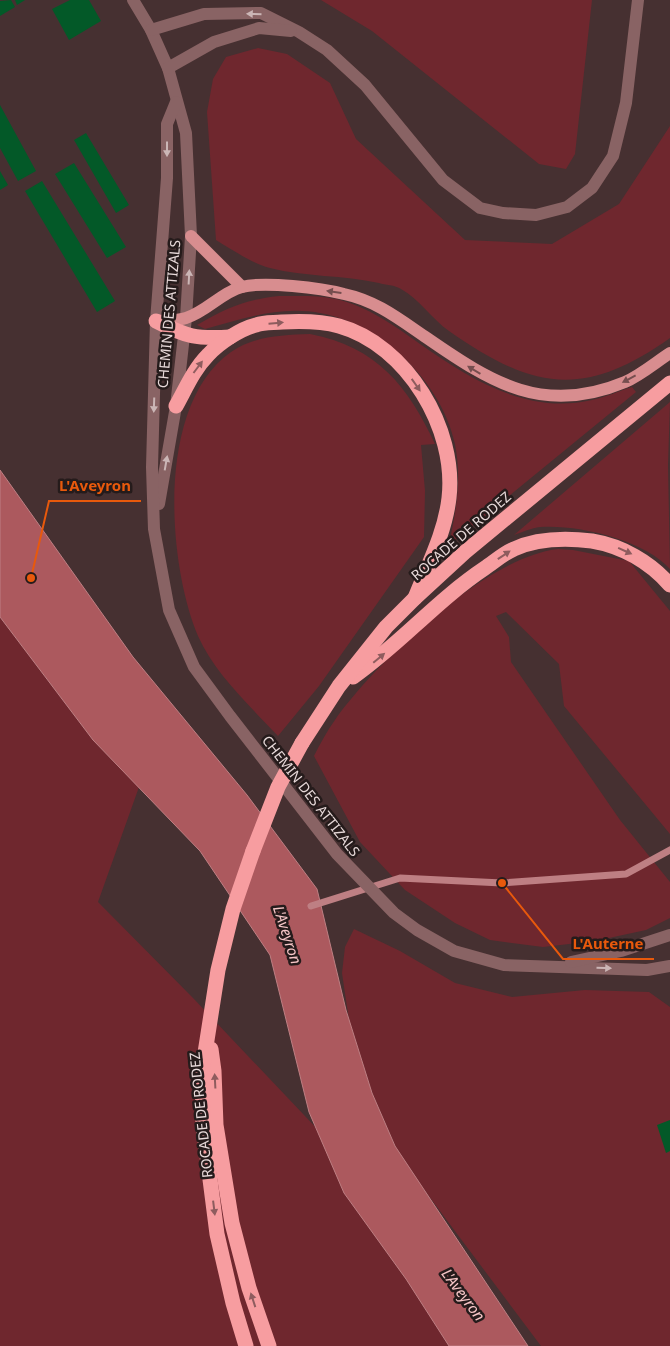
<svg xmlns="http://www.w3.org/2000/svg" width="670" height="1346" viewBox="0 0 670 1346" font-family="'Noto Sans',sans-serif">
<rect width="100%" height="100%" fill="#463031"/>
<g fill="#6f272e">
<path d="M321 0H592L575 154 566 169 539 164 372 31Z"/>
<path d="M258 48 287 54 330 83 356 139 465 240 552 244 619 204 670 126V338C584 399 533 390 449 331 433 320 418 298 401 289 395 285 385 285 379 283 343 275 305 277 270 268 253 264 231 249 216 240L207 112 213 79 226 57Z"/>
<path d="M279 296C297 296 318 295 336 299 367 306 395 326 420 344 470 379 527 415 592 400 606 397 619 391 632 387L636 392 449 545C456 510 462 480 455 444 441 377 370 313 302 311 269 309 236 321 205 329L197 325C228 307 244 300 279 296Z"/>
<path d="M310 334C377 347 408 386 435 444L421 445 425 491 424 537 319 686 278 736C250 706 215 674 198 636 167 562 156 404 231 352 254 336 282 335 310 334Z"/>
<path d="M670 402 668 465 670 569C645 540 577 524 540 527 532 528 522 532 514 535Z"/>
<path d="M558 549 573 550 629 561 670 611V834L564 706 559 664 506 612 496 616 509 637 511 662 620 820 670 882V918L646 930 595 941 543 947 490 940 455 923 405 890 360 842 314 756C320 744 327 731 335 720 377 661 486 557 558 549Z"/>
<path d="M0 617 93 740 139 787 98 902 194 999 523 1346H0Z"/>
<path d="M354 929 400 951 455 983 512 997 585 990 649 992 670 1007V1346H541L416 1179 395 1146 372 1093 349 1020 342 973 345 947Z"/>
</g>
<path fill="#ac595e" stroke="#be7f83" d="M0 470 133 657 247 795 317 889 346 1010 372 1093 395 1146 528 1346H449L406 1279 344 1193 309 1112 270 955 200 851 93 740 0 617Z"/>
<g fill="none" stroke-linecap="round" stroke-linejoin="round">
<path stroke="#be7f83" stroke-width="7" d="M311 906 400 878 502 883 626 874 670 850"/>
</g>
<g fill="#035928">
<path d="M11 0 15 7 0 16V1Z"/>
<path d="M15 0H25L17 5Z"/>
<path d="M70 0H89L101 21 69 40 52 9Z"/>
<path d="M0 105 36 171 18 181 0 148Z"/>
<path d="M86 133 129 205 116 213 74 140Z"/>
<path d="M74 163 126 247 107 258 55 174Z"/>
<path d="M0 171 8 185 0 190Z"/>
<path d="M42 181 115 301 97 312 25 191Z"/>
<path d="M670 1120V1151L666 1153 657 1125Z"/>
</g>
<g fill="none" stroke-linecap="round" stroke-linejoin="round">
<g stroke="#896364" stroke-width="12">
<path d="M133 0 151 30 168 68 186 133 191 236 186 318 176 406 159 504"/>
<path d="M151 30 204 14 261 13 299 32 327 50 365 85 443 180 480 208 503 213 536 215 567 207 592 188 613 156 626 103 638 0"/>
<path d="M168 68 214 42 259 28 291 31"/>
<path d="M176 102 167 124V178L156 321 152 467 154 529 169 610 194 667 230 716 337 854 394 913 417 930 454 951 504 965 647 970 670 966"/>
<path d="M571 962 621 951 670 935"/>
</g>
<g stroke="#d88d8f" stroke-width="12">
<path d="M191 236 242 287"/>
<path d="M156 321C166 320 177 321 186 318 206 312 222 292 242 287 264 281 321 288 344 294 377 301 399 319 427 338 492 383 544 416 625 382 641 375 656 362 670 353"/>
</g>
<g stroke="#f79da0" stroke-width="15">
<path d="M156 321C187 337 196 339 230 337"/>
<path d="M176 406C186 388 194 369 208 355 219 343 240 329 256 325 264 322 274 323 282 322 300 321 321 321 339 326 407 345 457 429 449 498 445 533 428 565 415 598"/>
<path d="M353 677C400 644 437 600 485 568 494 562 504 553 514 549 538 538 567 538 592 541 622 546 650 562 670 585"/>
<path d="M302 743 339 686 386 627 415 598 465 552 670 383"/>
<path d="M211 1049 214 1071 216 1125 232 1223 249 1288 269 1346"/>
<path d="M246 1346 233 1303 217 1234 203 1125 202 1072 218 970 233 909 253 851"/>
</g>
<path stroke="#f79da0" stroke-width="15" d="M253 851 278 787 302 743"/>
</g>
<defs><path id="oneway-solid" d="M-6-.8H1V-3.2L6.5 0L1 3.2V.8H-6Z" transform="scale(1.25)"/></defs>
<g fill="#cbb6b6">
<use href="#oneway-solid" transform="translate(254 14) rotate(-178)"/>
<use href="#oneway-solid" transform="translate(167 149) rotate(90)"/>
<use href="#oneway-solid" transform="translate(189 277) rotate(-87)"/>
<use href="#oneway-solid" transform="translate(154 405) rotate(92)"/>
<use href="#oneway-solid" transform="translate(166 463) rotate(-80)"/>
<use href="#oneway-solid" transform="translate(604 968) rotate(2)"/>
</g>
<g fill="#764e4f">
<use href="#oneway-solid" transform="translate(334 292) rotate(-172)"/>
<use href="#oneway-solid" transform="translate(474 370) rotate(-149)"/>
<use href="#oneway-solid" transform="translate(629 379) rotate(152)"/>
</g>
<g fill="#8e5c5e">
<use href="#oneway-solid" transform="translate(276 323) rotate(-5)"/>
<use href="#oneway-solid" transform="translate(198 367) rotate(-53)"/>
<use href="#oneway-solid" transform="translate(416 385) rotate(55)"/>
<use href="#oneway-solid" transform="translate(625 551) rotate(24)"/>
<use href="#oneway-solid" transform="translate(504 555) rotate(-34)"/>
<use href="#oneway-solid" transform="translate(379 658) rotate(-40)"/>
<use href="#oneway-solid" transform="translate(215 1081) rotate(-93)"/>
<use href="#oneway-solid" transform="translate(214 1208) rotate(83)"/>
<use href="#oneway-solid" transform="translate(253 1300) rotate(-108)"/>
</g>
<g text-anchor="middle" stroke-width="5" stroke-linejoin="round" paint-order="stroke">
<g font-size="14" fill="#e7d9d9" stroke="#251b1b">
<text transform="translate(169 314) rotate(-85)" y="5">CHEMIN DES ATTIZALS</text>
<text transform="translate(461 536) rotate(-41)" y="5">ROCADE DE RODEZ</text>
<text transform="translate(311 796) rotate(52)" y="5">CHEMIN DES ATTIZALS</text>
<text transform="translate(201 1115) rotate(-96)" y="5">ROCADE DE RODEZ</text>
</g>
<g font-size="15" font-style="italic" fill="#f7c6c7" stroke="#251b1b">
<text transform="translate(287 935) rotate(72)" y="5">L'Aveyron</text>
<text transform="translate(463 1295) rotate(53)" y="5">L'Aveyron</text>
</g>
</g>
<path fill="none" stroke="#e8590c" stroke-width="2" d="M31 578L49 501H141M502 883L563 959H654"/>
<g fill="#e8590c" stroke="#251b1b" stroke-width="2">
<circle cx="31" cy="578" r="5"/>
<circle cx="502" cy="883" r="5"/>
</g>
<g font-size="15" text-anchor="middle" font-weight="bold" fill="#e8590c" stroke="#251b1b" stroke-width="5" stroke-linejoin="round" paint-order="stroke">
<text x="95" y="491">L'Aveyron</text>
<text x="608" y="949">L'Auterne</text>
</g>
</svg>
